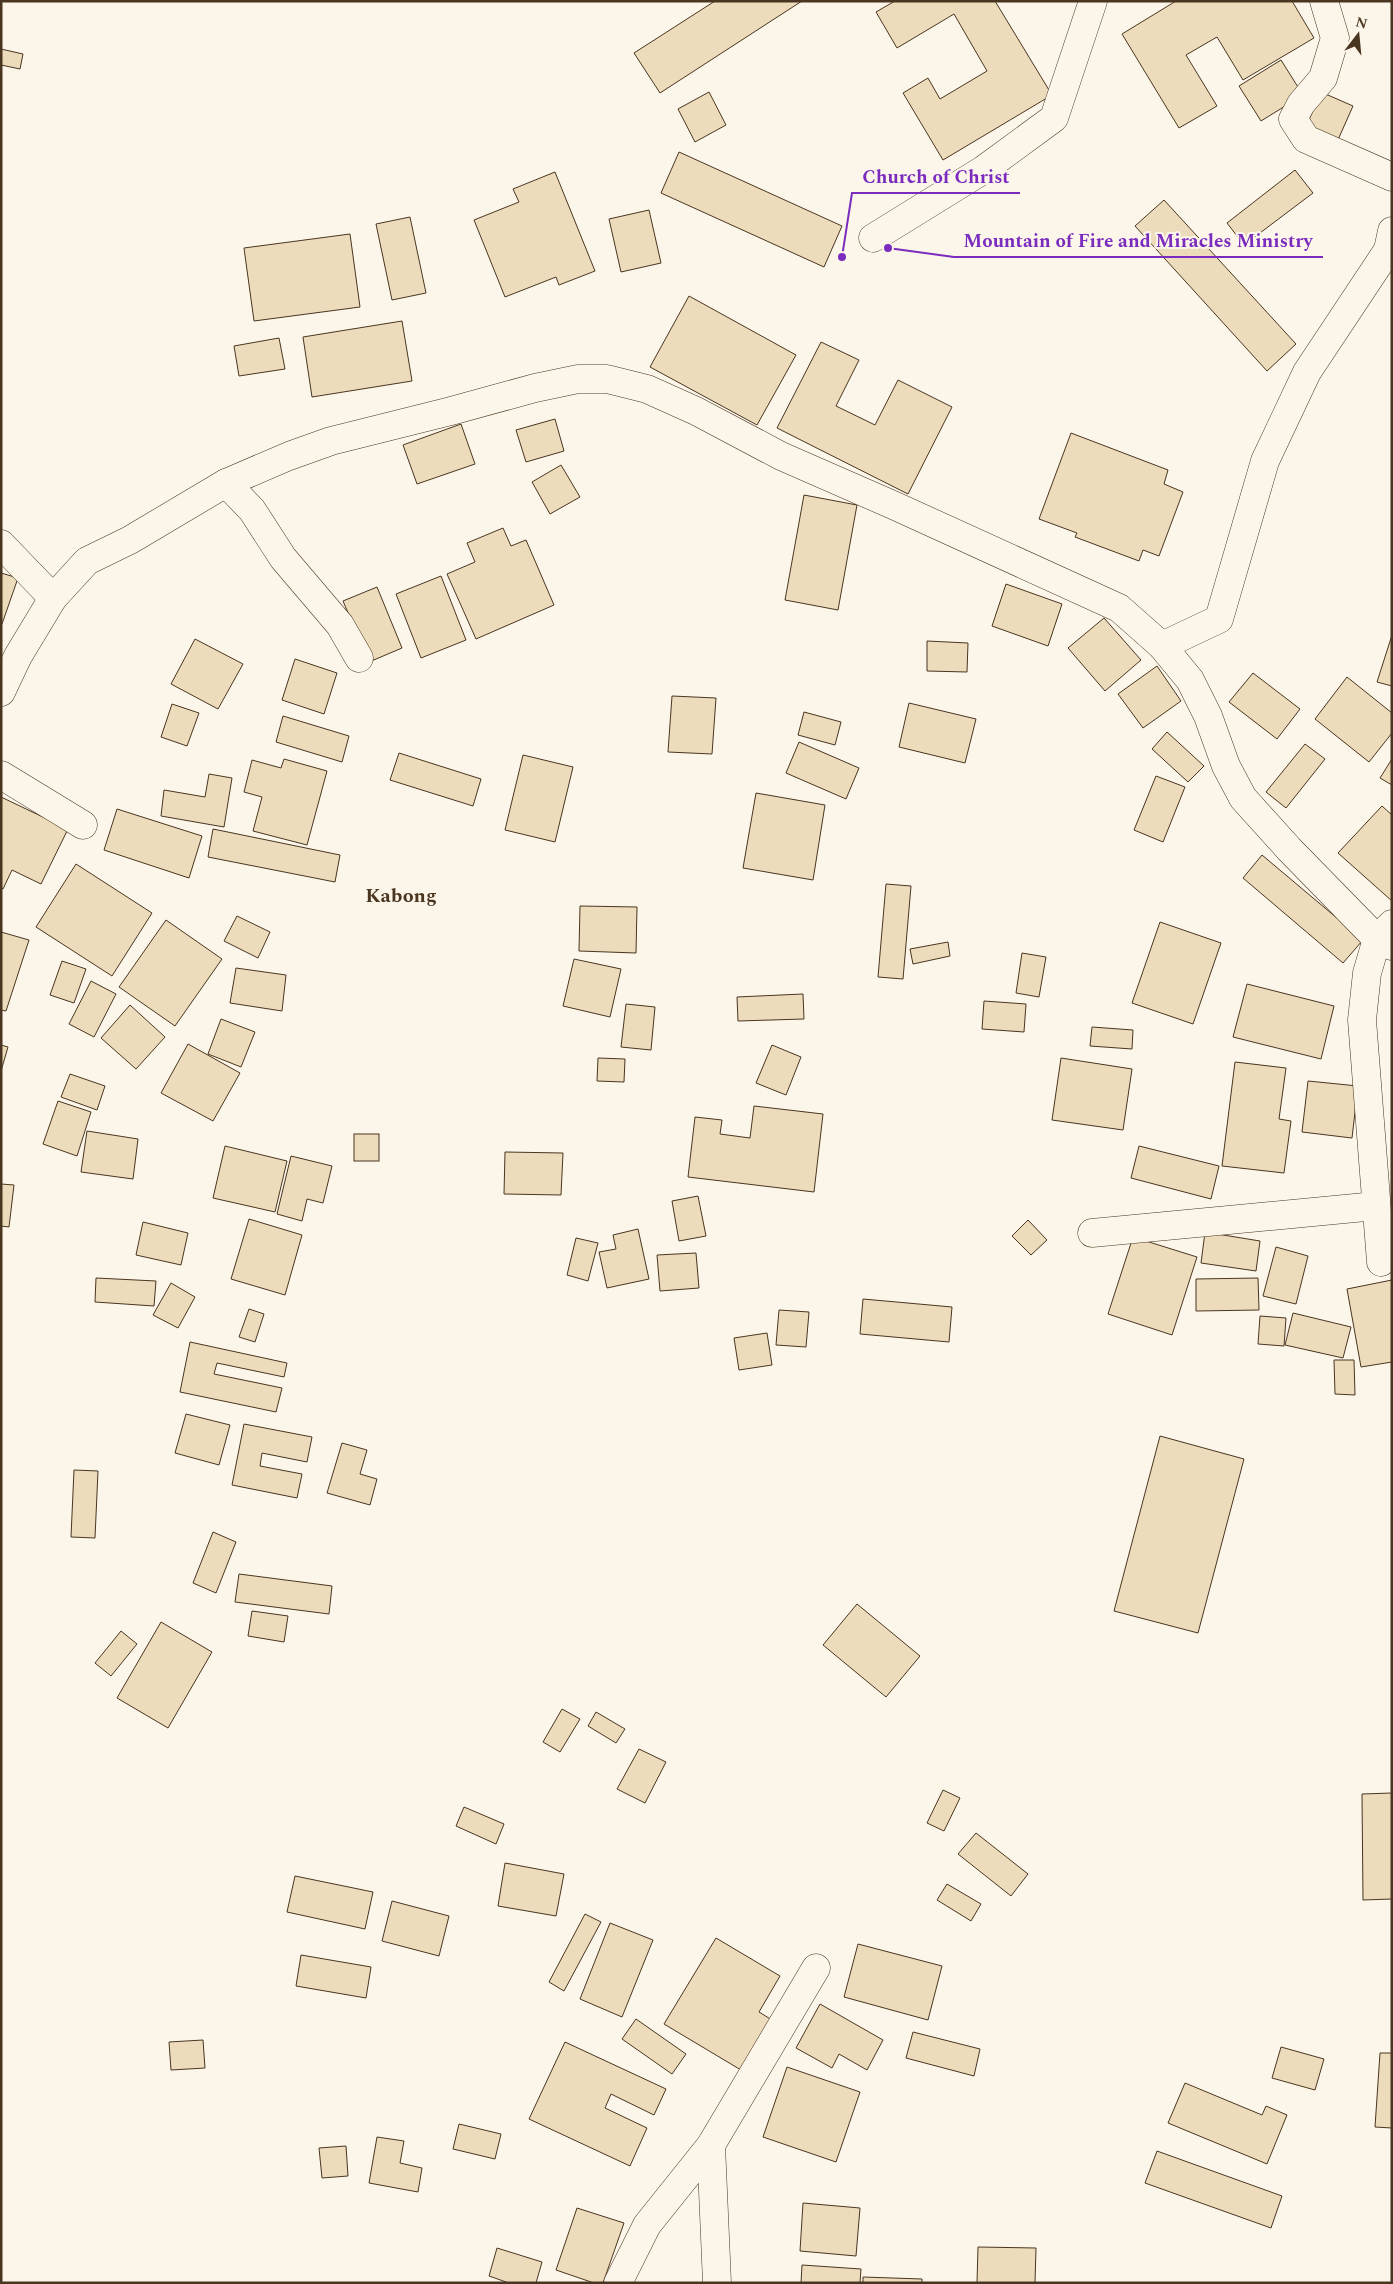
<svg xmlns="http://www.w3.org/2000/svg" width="1393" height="2284" viewBox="0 0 1393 2284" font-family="Spectral,serif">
<rect width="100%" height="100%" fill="#fbf6e9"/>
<g fill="#ecdcbc" stroke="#4a3520">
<path d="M715 1H802L660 93 634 53Z"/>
<path d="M895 1H995L1052 95 943 160 903 93 928 78 940 99 987 71 954 14 897 48 876 12Z"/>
<path d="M1176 1H1292L1314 38 1243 80 1217 37 1186 55 1217 106 1179 128 1122 34Z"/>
<path d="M1 49 23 54 20 69 1 65Z"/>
<path d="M1281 60 1303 95 1261 121 1239 86Z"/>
<path d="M709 92 726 125 695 142 678 109Z"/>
<path d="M1321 92 1353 106 1337 142 1305 129Z"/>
<path d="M679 152 842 226 824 267 661 193Z"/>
<path d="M1295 170 1313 193 1244 245 1227 223Z"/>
<path d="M555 172 595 271 559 285 556 277 505 297 474 220 519 202 513 189Z"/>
<path d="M1164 200 1296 344 1267 371 1135 226Z"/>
<path d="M649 210 661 263 621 272 609 219Z"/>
<path d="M410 217 426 293 392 300 376 224Z"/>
<path d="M350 234 360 307 254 321 244 248Z"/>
<path d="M689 296 796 355 757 425 650 367Z"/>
<path d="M402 321 412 381 312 397 303 337Z"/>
<path d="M279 338 285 369 239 376 234 346Z"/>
<path d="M821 342 859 360 836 406 875 425 898 380 952 407 908 494 777 428Z"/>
<path d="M555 419 564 451 526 462 516 430Z"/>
<path d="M461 424 475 464 417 484 403 445Z"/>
<path d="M1071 433 1168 470 1164 484 1183 492 1159 556 1143 550 1139 561 1075 537 1077 533 1039 519Z"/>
<path d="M561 465 580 497 550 514 532 482Z"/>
<path d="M804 495 857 505 838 610 785 600Z"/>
<path d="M503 528 511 546 526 540 554 605 476 639 447 574 475 562 467 543Z"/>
<path d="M1 573 18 578 2 624H1Z"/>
<path d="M441 576 466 640 421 658 396 594Z"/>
<path d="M1006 584 1062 604 1048 646 992 626Z"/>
<path d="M377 587 402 648 369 662 343 601Z"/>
<path d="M1104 618 1141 660 1105 691 1068 648Z"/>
<path d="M1392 635V686L1377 682Z"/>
<path d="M195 639 243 664 218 709 171 684Z"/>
<path d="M927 641 968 643 967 672 927 671Z"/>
<path d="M295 659 337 673 324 714 282 700Z"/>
<path d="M1157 666 1181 701 1143 728 1118 694Z"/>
<path d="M1253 673 1300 709 1277 739 1229 702Z"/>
<path d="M1347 677 1392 713V733L1369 762 1315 719Z"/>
<path d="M672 696 716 698 712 754 668 752Z"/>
<path d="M909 703 976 719 965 763 899 747Z"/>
<path d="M172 704 199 713 187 746 161 737Z"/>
<path d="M804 712 841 722 835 745 798 735Z"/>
<path d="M283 716 349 736 342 762 276 742Z"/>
<path d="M1167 732 1204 766 1188 782 1152 749Z"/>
<path d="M799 742 859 768 846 799 786 773Z"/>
<path d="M1305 744 1325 759 1286 808 1266 792Z"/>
<path d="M399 753 481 779 473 806 390 780Z"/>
<path d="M523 755 573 767 555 842 505 830Z"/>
<path d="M284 759 327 771 307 845 253 831 262 797 244 792 252 760 281 768Z"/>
<path d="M1392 759V785L1380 778Z"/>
<path d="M209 774 232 778 224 827 161 816 164 790 205 797Z"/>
<path d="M1156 776 1185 787 1163 842 1134 830Z"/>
<path d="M756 793 825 805 813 880 743 868Z"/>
<path d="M1 797 68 829 41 884 12 870 3 889 1 888Z"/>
<path d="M1382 806 1392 815V901L1338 853Z"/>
<path d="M117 809 202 836 189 878 104 850Z"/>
<path d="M213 829 340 855 335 882 208 857Z"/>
<path d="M1262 855 1363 940 1343 963 1243 878Z"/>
<path d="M76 864 152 913 112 976 36 927Z"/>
<path d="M886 884 911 886 903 979 878 977Z"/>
<path d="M580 906 637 907 636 953 579 951Z"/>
<path d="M237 916 270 932 258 958 224 941Z"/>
<path d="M166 920 222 959 175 1026 119 987Z"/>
<path d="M1160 922 1221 943 1193 1024 1132 1003Z"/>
<path d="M1 932 29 940 6 1011 1 1010Z"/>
<path d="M948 942 950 956 913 964 910 949Z"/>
<path d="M1022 953 1046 957 1039 997 1016 993Z"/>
<path d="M574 959 621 969 610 1017 563 1006Z"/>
<path d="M62 961 86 969 74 1003 50 995Z"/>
<path d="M236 968 286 975 282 1011 230 1003Z"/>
<path d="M91 981 116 994 94 1037 69 1024Z"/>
<path d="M1247 984 1334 1006 1321 1059 1233 1037Z"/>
<path d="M803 994 804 1019 738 1021 737 997Z"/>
<path d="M984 1001 1026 1004 1024 1032 982 1029Z"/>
<path d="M626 1004 655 1007 651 1050 621 1047Z"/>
<path d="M130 1005 165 1037 136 1069 101 1038Z"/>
<path d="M221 1019 255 1032 241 1067 208 1054Z"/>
<path d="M1092 1027 1133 1030 1132 1049 1090 1046Z"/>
<path d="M188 1044 240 1073 213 1121 161 1093Z"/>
<path d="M1 1045 8 1047 1 1071Z"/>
<path d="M772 1045 801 1057 786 1095 756 1083Z"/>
<path d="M598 1058 625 1059 624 1082 597 1081Z"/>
<path d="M1061 1058 1132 1069 1123 1130 1052 1120Z"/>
<path d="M1235 1062 1286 1068 1279 1119 1291 1121 1284 1173 1222 1166Z"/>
<path d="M70 1074 105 1086 97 1110 61 1097Z"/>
<path d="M1308 1081 1358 1086 1352 1138 1302 1132Z"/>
<path d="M58 1101 91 1112 77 1156 43 1144Z"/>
<path d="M754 1106 823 1114 814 1192 688 1177 695 1117 722 1120 720 1134 750 1138Z"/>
<path d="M87 1131 138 1139 133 1179 81 1172Z"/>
<rect x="354" y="1134" width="25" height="27"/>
<path d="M225 1146 287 1161 275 1212 213 1198Z"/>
<path d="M1139 1146 1219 1166 1211 1199 1131 1178Z"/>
<path d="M505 1152 563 1153 561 1195 504 1194Z"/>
<path d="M291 1156 332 1166 323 1203 307 1199 302 1221 277 1214Z"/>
<path d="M1 1184 14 1185 9 1227 1 1226Z"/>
<path d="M698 1196 706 1236 679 1241 672 1201Z"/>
<path d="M249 1219 302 1235 285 1295 231 1279Z"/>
<path d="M1028 1220 1047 1240 1031 1255 1012 1236Z"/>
<path d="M143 1222 188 1233 181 1265 136 1255Z"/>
<path d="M638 1229 649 1279 607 1288 599 1252 616 1249 613 1235Z"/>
<path d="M1205 1232 1260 1241 1256 1271 1201 1263Z"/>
<path d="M1133 1237 1197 1257 1172 1335 1108 1314Z"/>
<path d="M576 1238 598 1243 588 1281 567 1275Z"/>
<path d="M1276 1247 1308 1256 1296 1304 1263 1296Z"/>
<path d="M696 1253 699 1288 660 1291 657 1255Z"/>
<path d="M96 1278 156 1281 154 1306 95 1302Z"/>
<path d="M1258 1278 1259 1310 1196 1311V1279Z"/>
<path d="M1392 1280V1362L1361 1367 1347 1289Z"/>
<path d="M171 1283 195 1297 178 1328 153 1315Z"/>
<path d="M863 1299 952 1307 949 1342 860 1334Z"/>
<path d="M249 1309 264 1314 255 1342 239 1337Z"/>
<path d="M779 1310 809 1312 806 1347 776 1345Z"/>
<path d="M1293 1313 1351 1327 1343 1358 1285 1345Z"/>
<path d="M1260 1316 1286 1318 1284 1346 1258 1344Z"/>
<path d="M767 1333 772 1365 739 1370 734 1338Z"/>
<path d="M190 1342 287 1363 284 1377 217 1363 214 1374 282 1388 276 1412 180 1392Z"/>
<path d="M1334 1360H1354L1355 1395 1335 1394Z"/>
<path d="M186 1414 230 1425 219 1465 175 1453Z"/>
<path d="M244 1424 312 1437 307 1462 262 1453 260 1466 302 1474 297 1498 232 1485Z"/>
<path d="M1160 1436 1244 1459 1198 1633 1114 1611Z"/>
<path d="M342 1443 367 1450 360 1474 377 1479 370 1505 327 1493Z"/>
<path d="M74 1470 98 1471 95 1538 71 1537Z"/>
<path d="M213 1532 236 1542 216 1593 193 1583Z"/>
<path d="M239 1574 332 1586 329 1614 235 1602Z"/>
<path d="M857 1604 920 1656 886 1697 823 1645Z"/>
<path d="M252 1611 288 1616 284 1642 248 1636Z"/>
<path d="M161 1622 212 1652 168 1728 117 1698Z"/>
<path d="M121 1631 137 1644 111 1676 95 1663Z"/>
<path d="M562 1709 580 1719 560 1752 543 1742Z"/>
<path d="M596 1712 625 1729 616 1743 588 1726Z"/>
<path d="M639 1749 666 1762 645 1803 617 1789Z"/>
<path d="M943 1790 960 1798 944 1831 927 1823Z"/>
<path d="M1392 1793V1899L1363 1900 1362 1794Z"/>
<path d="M464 1807 504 1824 496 1844 456 1826Z"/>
<path d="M976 1833 1028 1874 1011 1896 958 1854Z"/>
<path d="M505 1863 564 1874 556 1916 498 1906Z"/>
<path d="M295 1876 373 1892 365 1929 287 1912Z"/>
<path d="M947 1884 981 1904 971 1921 937 1900Z"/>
<path d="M392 1901 449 1916 439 1956 382 1941Z"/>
<path d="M585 1914 601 1922 564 1991 549 1982Z"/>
<path d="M610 1923 653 1940 622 2017 580 1999Z"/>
<path d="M716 1938 780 1976 759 2012 772 2020 741 2070 664 2024Z"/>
<path d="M858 1944 942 1966 928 2020 844 1997Z"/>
<path d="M301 1955 371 1967 366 1998 296 1986Z"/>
<path d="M820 2004 883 2040 867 2070 839 2054 832 2068 796 2048Z"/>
<path d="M636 2019 686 2054 672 2074 622 2039Z"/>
<path d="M913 2032 980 2049 974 2076 906 2058Z"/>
<path d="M203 2040 205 2068 171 2070 169 2042Z"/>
<path d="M565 2042 666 2089 654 2115 611 2094 605 2108 647 2128 630 2166 529 2119Z"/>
<path d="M1281 2047 1324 2059 1315 2090 1272 2078Z"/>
<path d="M1380 2053H1392V2128L1375 2127Z"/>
<path d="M787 2067 860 2092 836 2162 763 2137Z"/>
<path d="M1185 2083 1262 2115 1266 2106 1287 2115 1267 2164 1168 2123Z"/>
<path d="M459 2124 501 2134 495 2159 453 2149Z"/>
<path d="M377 2137 404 2141 400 2163 422 2168 418 2192 369 2183Z"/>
<path d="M346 2146 348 2176 322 2178 319 2148Z"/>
<path d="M1157 2151 1282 2196 1271 2228 1145 2183Z"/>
<path d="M803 2203 860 2208 856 2256 800 2251Z"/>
<path d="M577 2208 624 2223 603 2283H594L556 2270Z"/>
<path d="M978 2247 1036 2248 1035 2283H977Z"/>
<path d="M497 2248 542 2262 536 2283H509L489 2276Z"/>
<path d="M802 2265 861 2269 860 2283H801Z"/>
<path d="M863 2277 922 2279V2283H863Z"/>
</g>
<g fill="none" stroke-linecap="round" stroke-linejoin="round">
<defs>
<g id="minor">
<path d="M1324 1 1335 38 1323 78 1301 104 1293 119 1306 139 1392 177"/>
<path d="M873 238 983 170 1054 118 1093 1"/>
<path d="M226 483 252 510 283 558 340 625 359 658"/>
<path d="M1 544 53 598"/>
<path d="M1162 646 1219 619 1265 461 1307 372 1388 250 1392 231"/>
<path d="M1 692 18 656 53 598 87 561 130 540 226 483 289 456 331 441 451 411 535 388 578 379H607L647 389 696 411 781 456 893 505 1119 608 1162 646 1190 680 1208 716 1226 766 1243 798 1289 849 1377 939 1392 946"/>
<path d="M1 775 83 825"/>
<path d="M1092 1233 1376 1206"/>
<path d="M1381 1262 1362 1020 1367 973 1377 939 1392 924"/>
<path d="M711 2145 717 2283"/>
<path d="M618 2283 647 2225 711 2145 816 1968"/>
</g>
</defs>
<use href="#minor" stroke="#4a3520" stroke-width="29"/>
<use href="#minor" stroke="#fbf6e9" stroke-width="28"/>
</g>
<g text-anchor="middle" stroke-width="4" stroke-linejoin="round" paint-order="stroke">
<g font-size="20" font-weight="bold" fill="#4a3520" stroke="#fbf6e9">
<text x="401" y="902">Kabong</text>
</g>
</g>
<path fill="none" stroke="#7b2cbf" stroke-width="2" d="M842 257L852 193H1020M888 248L954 257H1323"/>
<g fill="#7b2cbf" stroke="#fbf6e9" stroke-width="2">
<circle cx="842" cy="257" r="5"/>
<circle cx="888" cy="248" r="5"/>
</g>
<g font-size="19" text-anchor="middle" font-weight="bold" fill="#7b2cbf" stroke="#fbf6e9" stroke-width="4" stroke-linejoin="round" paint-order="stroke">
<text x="936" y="183">Church of Christ</text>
<text x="1138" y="247">Mountain of Fire and Miracles Ministry</text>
</g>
<rect width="1393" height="2284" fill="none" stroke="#4a3520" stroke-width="5"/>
<g transform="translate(1358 35) rotate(16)" stroke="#fbf6e9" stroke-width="4" paint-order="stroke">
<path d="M0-4L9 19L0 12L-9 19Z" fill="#4a3520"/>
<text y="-8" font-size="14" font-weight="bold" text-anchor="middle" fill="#4a3520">N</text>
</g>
</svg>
